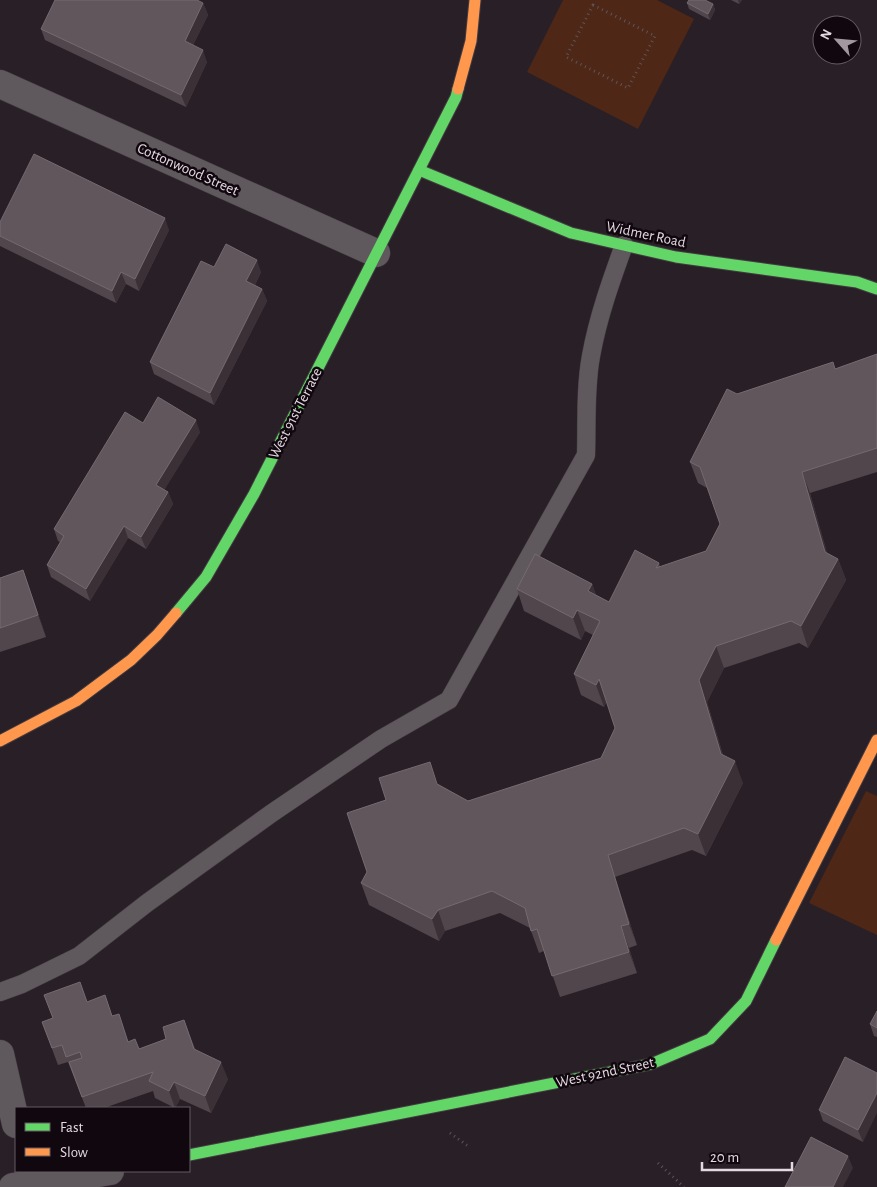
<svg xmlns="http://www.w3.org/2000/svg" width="877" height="1187" viewBox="0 0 877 1187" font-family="'Alegreya Sans',sans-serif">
<rect width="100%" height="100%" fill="#291f26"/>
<g fill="#4e2716">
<path d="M563 0H657L694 19 638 129 527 72Z"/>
<path d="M866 791 877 796V935L809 903Z"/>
</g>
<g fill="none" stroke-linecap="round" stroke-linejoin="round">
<defs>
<path id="lane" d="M0 992 22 984 79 956 147 903 272 813 381 739 449 700 586 455C587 423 585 388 591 356 598 317 611 281 624 245"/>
<g id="street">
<path d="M0 84 376 253"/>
<path d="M0 1054 16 1124"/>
<path d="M13 1187 110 1171"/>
</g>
<g id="fast">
<path d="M419 170 571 233 676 257 857 282 877 289"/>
<path d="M176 613 206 577 254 494 456 97 458 89"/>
<path d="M189 1155 651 1064 710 1039 746 1001 776 940"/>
</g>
<g id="slow">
<path d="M458 89 471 41 475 0"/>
<path d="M0 741 76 701 131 660 157 635 176 613"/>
<path d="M776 940 877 740"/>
</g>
</defs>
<use href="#lane" stroke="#433b41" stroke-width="19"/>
<use href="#street" stroke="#433b41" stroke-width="29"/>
<use href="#fast" stroke="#433b41" stroke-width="13"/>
<use href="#slow" stroke="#433b41" stroke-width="13"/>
<g stroke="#5d555b" stroke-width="3" stroke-dasharray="1 4" stroke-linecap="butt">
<path d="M593 5 655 36 628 88 566 57Z"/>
<path d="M450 1133 468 1146"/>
<path d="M658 1163 684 1187"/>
</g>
<use href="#lane" stroke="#5f585d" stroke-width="18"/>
<use href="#street" stroke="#5f585d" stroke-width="28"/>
<use href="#fast" stroke="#63d668" stroke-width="11"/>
<use href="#slow" stroke="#ff974d" stroke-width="11"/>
</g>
<g fill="#50464b">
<path d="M731 0H742L739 4Z"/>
<path d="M203 3 208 15 193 45 207 62 186 107 45 40 41 29Z"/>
<path d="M687 3 713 4 715 10 710 20 689 9Z"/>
<path d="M0 222 169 230 139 291 126 284 116 303 0 246Z"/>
<path d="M214 267 261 272 255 285 262 289 267 301 214 405 154 374 150 362Z"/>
<path d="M877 354V472L810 493 827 553 838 559 846 580 808 648 799 643 724 668 707 702 723 755 743 783 706 856 692 850 615 877 637 945 629 948 637 973 560 997 544 951 539 953 530 928 500 913 445 931 439 941 369 905 361 883 438 784 468 801 601 758 615 728 607 701 604 707 581 695 574 674 593 635 585 631 581 640 524 611 517 589 592 584 596 595 609 602 659 563 660 567 706 551 720 524 707 488 698 483 690 462 737 394 835 369Z"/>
<path d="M143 423 200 432 164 490 168 492 173 504 146 549 128 538 90 601 51 577 47 565 60 542 58 541 54 529Z"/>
<path d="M23 570 46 637 0 652V578Z"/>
<path d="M44 995 88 1002 113 1016 129 1042 139 1049 166 1039 184 1020 195 1049 228 1079 211 1113 180 1099 175 1108 155 1098 153 1091 104 1108H86L68 1062 58 1065 42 1022 53 1019Z"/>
<path d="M877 1011V1037L874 1036 870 1024Z"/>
<path d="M877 1073 863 1142 823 1121 819 1110Z"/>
</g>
<g fill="#3a3036">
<path d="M738 0H742L739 4Z"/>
<path d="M203 3 208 15 189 53 185 41Z"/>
<path d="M713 4 715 10 710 20 708 14Z"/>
<path d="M203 50 207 62 186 107 181 95Z"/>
<path d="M165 218 169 230 139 291 135 279Z"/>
<path d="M257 260 261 272 251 293 246 281Z"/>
<path d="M121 272 126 284 116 303 112 291Z"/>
<path d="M262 289 267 301 214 405 210 393Z"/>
<path d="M196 420 200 432 160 497 156 485Z"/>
<path d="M802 472 810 493 832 570 838 559 846 580 808 648 801 626 825 552Z"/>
<path d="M168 492 173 504 146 549 141 537Z"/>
<path d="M124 526 128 538 90 601 86 589Z"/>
<path d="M23 570 31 592 46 637 38 615Z"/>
<path d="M592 584 600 605 588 591Z"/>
<path d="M577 610 585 631 581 640 573 618Z"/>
<path d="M716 646 724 668 707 702 729 774 735 761 743 783 706 856 698 834 721 754 699 680Z"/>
<path d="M599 679 607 701 604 707 596 685Z"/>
<path d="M608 855 615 877 637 945 629 924Z"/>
<path d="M438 910 445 931 439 941 432 919Z"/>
<path d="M621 926 629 948 637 973 629 952Z"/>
<path d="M221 1062 228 1079 211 1113 205 1096Z"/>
<path d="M174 1082 180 1099 175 1108 169 1091Z"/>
<path d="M877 1093V1113L863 1142 858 1130Z"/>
<path d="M848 1156 853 1168 843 1187H833Z"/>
</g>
<g fill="#60565b" stroke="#756a70">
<path d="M55 0H197L203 3 185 41 203 50 181 95 41 29Z"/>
<path d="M689 0H705L713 4 708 14 687 3Z"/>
<path d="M34 154 165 218 135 279 121 272 112 291 0 236V222Z"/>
<path d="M226 244 257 260 246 281 262 289 210 393 150 362 201 261 214 267Z"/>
<path d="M877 354V448L802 472 825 552 838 559 801 626 791 621 716 646 699 680 721 754 735 761 698 834 684 828 608 855 629 924 621 926 629 952 552 976 537 929 531 931 525 908 492 891 438 910 432 919 361 883 367 872 347 813 386 800 379 778 430 762 437 784 468 801 601 758 615 728 599 679 596 685 574 674 600 621 577 610 573 618 517 589 535 554 592 584 588 591 609 602 635 550 659 563 656 568 706 551 720 524 700 467 690 462 727 389 737 394 833 362 835 369Z"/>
<path d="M158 397 196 420 156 485 168 492 141 537 124 526 86 589 47 565 64 536 54 529 125 412 143 423Z"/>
<path d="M23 570 38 615 0 628V578Z"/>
<path d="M80 982 87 1002 105 995 112 1016 119 1014 128 1042 135 1039 139 1049 166 1039 163 1027 184 1020 194 1049 221 1062 205 1096 174 1082 169 1091 149 1081 153 1072 82 1097 69 1062 82 1058 80 1052 66 1057 62 1045 52 1048 42 1022 53 1018 44 995Z"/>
<path d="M877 1011V1028L870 1024Z"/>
<path d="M845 1057 877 1073V1093L858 1130 819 1110Z"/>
<path d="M811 1137 848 1156 833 1187H785Z"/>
</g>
<g text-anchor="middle" stroke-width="5" stroke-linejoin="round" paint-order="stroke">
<g font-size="15" fill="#e5d9e1" stroke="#10080e">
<text transform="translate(188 169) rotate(24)" y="5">Cottonwood Street</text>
<text transform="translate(646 234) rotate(12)" y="5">Widmer Road</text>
<text transform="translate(295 413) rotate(-63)" y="5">West 91st Terrace</text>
<text transform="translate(605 1072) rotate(-12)" y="5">West 92nd Street</text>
</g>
</g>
<rect x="15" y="1107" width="175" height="65" fill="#10080e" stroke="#655c62"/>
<rect x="25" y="1123" width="25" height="8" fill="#63d668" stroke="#655c62"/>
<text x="60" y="1132" font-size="15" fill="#e5d9e1">Fast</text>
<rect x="25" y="1148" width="25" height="8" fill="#ff974d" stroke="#655c62"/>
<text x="60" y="1157" font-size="15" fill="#e5d9e1">Slow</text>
<g transform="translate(837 40) rotate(297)"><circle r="24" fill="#10080e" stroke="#655c62"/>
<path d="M0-4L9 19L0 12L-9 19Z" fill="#a398a0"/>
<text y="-8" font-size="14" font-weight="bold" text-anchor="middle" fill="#e5d9e1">N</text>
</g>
<path d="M702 1162v8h90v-8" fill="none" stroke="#e5d9e1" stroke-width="2.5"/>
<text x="710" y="1162" font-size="15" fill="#e5d9e1" stroke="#10080e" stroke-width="4" paint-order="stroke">20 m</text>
</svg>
